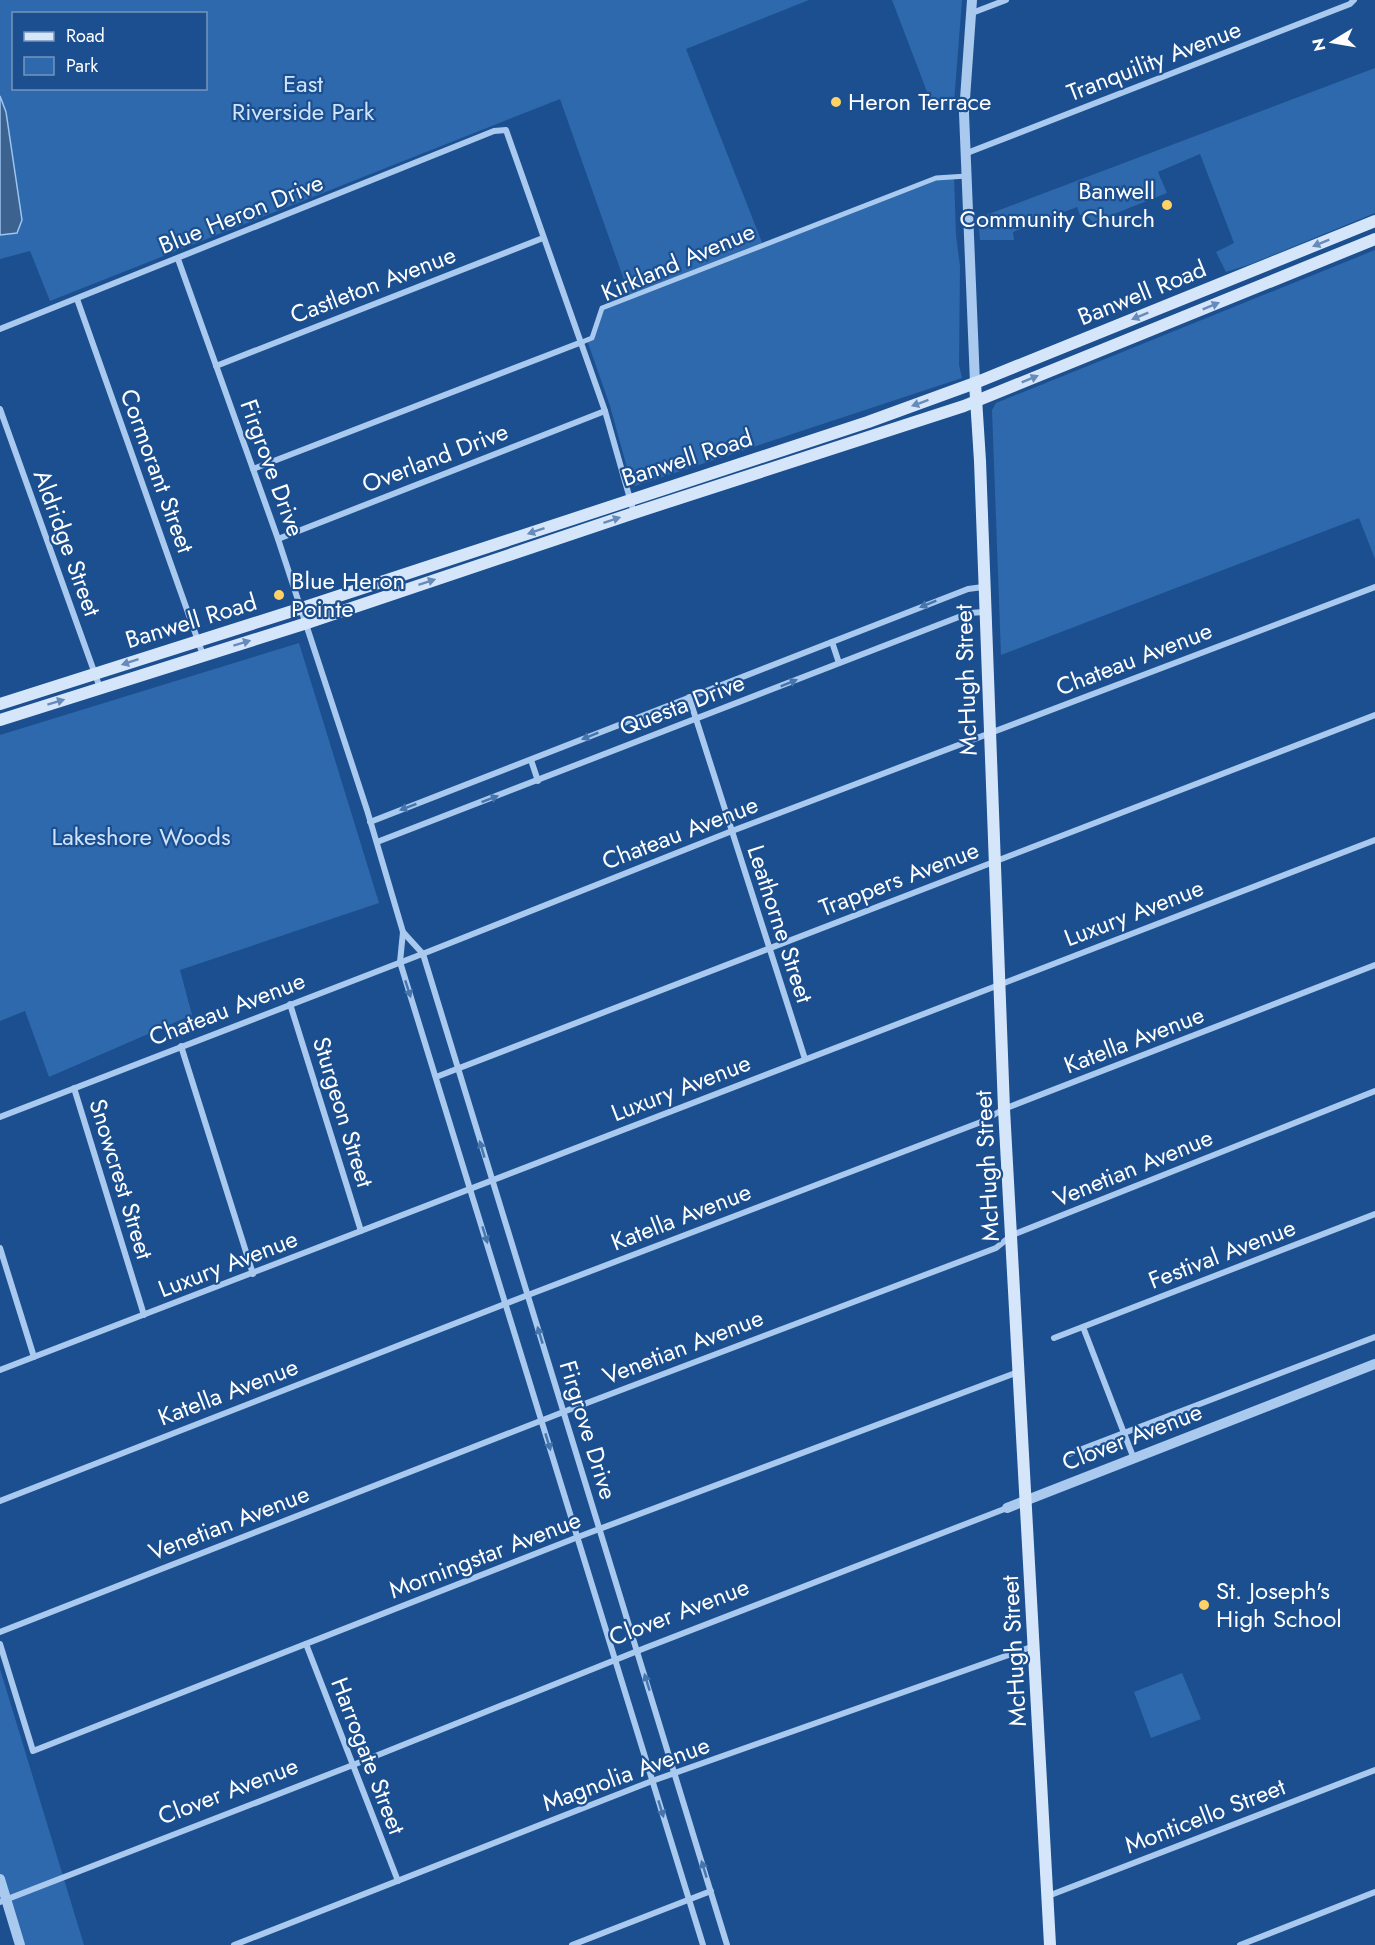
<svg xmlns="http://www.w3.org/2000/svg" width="1375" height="1945" viewBox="0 0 1375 1945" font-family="Jost,sans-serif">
<rect width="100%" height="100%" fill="#1b4f8f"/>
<g fill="#2e69ad" fill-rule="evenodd">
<path d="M0 0H809L686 49 763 245 936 178 954 175 956 235 960 266 959 365 962 378 635 486 631 482 610 406 587 340 592 338 602 308 630 297 560 99 50 301 30 251 0 259ZM14 14H206V88H14Z"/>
<path d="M892 0H962L954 103C943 105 937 105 929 97Z"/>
<path d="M1375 68V213L1251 264 1226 272 1216 252 1234 243 1200 154 1158 172 1167 193 1104 218 1102 223 1097 227 1089 218 1080 215 1077 207 1013 232 1014 240H980L978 218Z"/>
<path d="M1375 250V559L1359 518 1001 655 992 410 996 403Z"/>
<path d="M299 643 379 903 180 970 192 1015 49 1077 25 1011 0 1021V735Z"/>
<path d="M0 1669 84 1945H20L0 1879Z"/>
<path d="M1182 1673 1201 1719 1151 1738 1134 1692Z"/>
</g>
<path fill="#3c6290" stroke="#9cc4f0" stroke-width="1.5" d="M0 96 6 112 22 220 17 233 0 235Z"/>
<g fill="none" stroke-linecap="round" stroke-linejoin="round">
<path stroke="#a9c9ee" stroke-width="5" d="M582 342 592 338 602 308 936 178 967 176"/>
<g stroke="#a9c9ee" stroke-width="6">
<path d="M972 13 1006 0"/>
<path d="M967 153 1350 4 1354 0"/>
<path d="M178 259 278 539 367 810 403 932 400 962 703 1945"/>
<path d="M77 299 203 655"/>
<path d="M0 329 494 131 506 130 605 411 634 513"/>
<path d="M216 366 543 238"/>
<path d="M0 409 100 688"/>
<path d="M253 469 582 342"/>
<path d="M278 539 605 411"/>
<path d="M832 642 839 663"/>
<path d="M689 697 805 1059"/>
<path d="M531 760 538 781"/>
<path d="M370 822 968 589 983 587"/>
<path d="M377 842 969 613 984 612"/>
<path d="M403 932 423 954 727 1945"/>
<path d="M290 1004 361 1231"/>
<path d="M181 1046 253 1274"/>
<path d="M436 1077 1375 715"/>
<path d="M74 1088 144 1315"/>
<path d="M0 1117 430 951 732 831 1375 587"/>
<path d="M0 1248 34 1357"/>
<path d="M1083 1327 1134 1459"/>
<path d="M1054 1338 1375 1214"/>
<path d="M0 1370 1375 840"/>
<path d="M1069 1454 1375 1337"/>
<path d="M0 1501 528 1295 981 1122 1004 1109 1375 965"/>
<path d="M0 1632 571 1409 996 1248 1012 1235 1375 1091"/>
<path d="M0 1644 33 1751 578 1537 1018 1372"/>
<path d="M306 1644 398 1881"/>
<path d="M1048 1896 1375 1770"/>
<path d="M0 1902 353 1765 645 1648 1007 1508"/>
<path d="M234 1945 652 1781 1034 1646"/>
<path d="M572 1945 711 1891"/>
<path d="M1240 1945 1375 1892"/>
</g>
<g stroke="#a9c9ee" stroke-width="10">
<path d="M972 0 964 113 975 383"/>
<path d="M1007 1508 1375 1364"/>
<path d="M0 1879 20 1945"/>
</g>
<g stroke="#d6e6fa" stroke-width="12">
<path d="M975 383 980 461 1004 1109 1050 1945"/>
<path d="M0 704 302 608 868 422 975 383 1375 221"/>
<path d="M0 720 307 623 634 513 964 406 1375 239"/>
</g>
</g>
<defs><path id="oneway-solid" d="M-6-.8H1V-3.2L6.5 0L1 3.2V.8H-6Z" transform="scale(1.5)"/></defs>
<g fill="#668bba">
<use href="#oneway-solid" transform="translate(1321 243) rotate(158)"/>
<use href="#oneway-solid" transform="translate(1211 306) rotate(-22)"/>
<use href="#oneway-solid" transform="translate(1140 316) rotate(158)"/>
<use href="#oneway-solid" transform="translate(1030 379) rotate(-22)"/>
<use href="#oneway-solid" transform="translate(920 403) rotate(160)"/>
<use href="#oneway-solid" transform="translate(612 520) rotate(-18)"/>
<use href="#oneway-solid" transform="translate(536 531) rotate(161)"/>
<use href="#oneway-solid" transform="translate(427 582) rotate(-18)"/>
<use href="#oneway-solid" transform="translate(242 643) rotate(-17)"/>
<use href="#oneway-solid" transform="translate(130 662) rotate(162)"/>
<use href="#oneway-solid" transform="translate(56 702) rotate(-17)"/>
</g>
<g fill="#4674ac">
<use href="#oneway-solid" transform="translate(928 604) rotate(158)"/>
<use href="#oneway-solid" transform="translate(789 683) rotate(-22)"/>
<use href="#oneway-solid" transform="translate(590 736) rotate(158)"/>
<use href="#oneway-solid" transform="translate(490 799) rotate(-21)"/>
<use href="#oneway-solid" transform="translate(408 807) rotate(159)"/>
<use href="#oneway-solid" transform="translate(408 989) rotate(72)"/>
<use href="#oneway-solid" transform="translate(482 1149) rotate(-106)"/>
<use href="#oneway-solid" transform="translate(485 1235) rotate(73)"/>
<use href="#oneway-solid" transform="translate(540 1335) rotate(-107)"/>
<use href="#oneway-solid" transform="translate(548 1442) rotate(73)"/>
<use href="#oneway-solid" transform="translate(647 1682) rotate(-107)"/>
<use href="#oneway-solid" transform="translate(661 1809) rotate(73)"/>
<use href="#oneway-solid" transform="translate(704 1869) rotate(-107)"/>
</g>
<g fill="#ffd166" stroke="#1b4f8f" stroke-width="2">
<circle cx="836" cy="102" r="6"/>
<circle cx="1167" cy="205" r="6"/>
<circle cx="279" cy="595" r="6"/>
<circle cx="1204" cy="1605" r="6"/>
</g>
<g text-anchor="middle" stroke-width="4.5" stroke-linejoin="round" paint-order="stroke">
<g font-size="24" fill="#fff" stroke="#1b4f8f">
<text transform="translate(1154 61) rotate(-21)" y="8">Tranquility Avenue</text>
<text transform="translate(241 214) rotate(-22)" y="8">Blue Heron Drive</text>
<text transform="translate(678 262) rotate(-23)" y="8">Kirkland Avenue</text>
<text transform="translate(373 285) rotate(-21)" y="8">Castleton Avenue</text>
<text transform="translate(1142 293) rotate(-22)" y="8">Banwell Road</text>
<text transform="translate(435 458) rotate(-21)" y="8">Overland Drive</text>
<text transform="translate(687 458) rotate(-18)" y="8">Banwell Road</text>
<text transform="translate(272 468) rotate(70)" y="8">Firgrove Drive</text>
<text transform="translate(157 471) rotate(70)" y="8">Cormorant Street</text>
<text transform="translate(67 543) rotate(70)" y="8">Aldridge Street</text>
<text transform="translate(191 621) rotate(-17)" y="8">Banwell Road</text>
<text transform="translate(1134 659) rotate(-21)" y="8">Chateau Avenue</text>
<text transform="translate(966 680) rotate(-92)" y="8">McHugh Street</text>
<text transform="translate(682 705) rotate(-21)" y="8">Questa Drive</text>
<text transform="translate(680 833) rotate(-21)" y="8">Chateau Avenue</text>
<text transform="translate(899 879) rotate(-21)" y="8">Trappers Avenue</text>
<text transform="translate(1134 913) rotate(-21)" y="8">Luxury Avenue</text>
<text transform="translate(780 924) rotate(72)" y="8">Leathorne Street</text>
<text transform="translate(227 1009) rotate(-21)" y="8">Chateau Avenue</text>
<text transform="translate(1134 1040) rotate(-21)" y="8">Katella Avenue</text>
<text transform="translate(681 1088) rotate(-21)" y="8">Luxury Avenue</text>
<text transform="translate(343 1112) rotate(73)" y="8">Sturgeon Street</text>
<text transform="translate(987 1166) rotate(-93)" y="8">McHugh Street</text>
<text transform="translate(1133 1168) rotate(-22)" y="8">Venetian Avenue</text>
<text transform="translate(121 1179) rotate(73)" y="8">Snowcrest Street</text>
<text transform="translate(681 1217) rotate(-21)" y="8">Katella Avenue</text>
<text transform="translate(1222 1254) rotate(-21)" y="8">Festival Avenue</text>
<text transform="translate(228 1264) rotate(-21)" y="8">Luxury Avenue</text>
<text transform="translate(683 1347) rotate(-21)" y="8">Venetian Avenue</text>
<text transform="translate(228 1392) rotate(-21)" y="8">Katella Avenue</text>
<text transform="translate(588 1430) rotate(73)" y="8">Firgrove Drive</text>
<text transform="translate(1132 1437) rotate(-21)" y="8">Clover Avenue</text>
<text transform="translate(229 1523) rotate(-21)" y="8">Venetian Avenue</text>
<text transform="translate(485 1555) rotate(-21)" y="8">Morningstar Avenue</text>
<text transform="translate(679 1612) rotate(-21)" y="8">Clover Avenue</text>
<text transform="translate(1014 1651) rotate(-93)" y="8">McHugh Street</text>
<text transform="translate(368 1756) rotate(69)" y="8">Harrogate Street</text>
<text transform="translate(626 1774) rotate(-20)" y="8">Magnolia Avenue</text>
<text transform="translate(228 1791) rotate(-21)" y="8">Clover Avenue</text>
<text transform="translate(1205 1816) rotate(-21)" y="8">Monticello Street</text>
</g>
<g font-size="24" fill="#cfe3fa" stroke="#1b4f8f">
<text x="303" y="92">East<tspan x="303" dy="28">Riverside Park</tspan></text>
<text x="141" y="845">Lakeshore Woods</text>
</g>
<g font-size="24" fill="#fff" stroke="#1b4f8f" text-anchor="start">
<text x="848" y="110">Heron Terrace</text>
<text x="1155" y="199" text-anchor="end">Banwell<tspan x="1155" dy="28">Community Church</tspan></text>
<text x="291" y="589">Blue Heron<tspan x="291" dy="28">Pointe</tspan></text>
<text x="1216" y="1599">St. Joseph's<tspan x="1216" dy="28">High School</tspan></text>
</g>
</g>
<rect x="12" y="12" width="195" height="78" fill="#1b4f8f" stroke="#7695bc" stroke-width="1.5"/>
<rect x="24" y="32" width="30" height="9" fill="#d6e6fa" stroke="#7695bc" stroke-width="1.5"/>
<text x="66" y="42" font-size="18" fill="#ffffff">Road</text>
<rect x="24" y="57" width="30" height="18" fill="#2e69ad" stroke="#7695bc" stroke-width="1.5"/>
<text x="66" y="72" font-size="18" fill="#ffffff">Park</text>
<g transform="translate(1333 42) rotate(259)" stroke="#1b4f8f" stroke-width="4.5" paint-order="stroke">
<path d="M0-4.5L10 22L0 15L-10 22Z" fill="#ffffff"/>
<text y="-9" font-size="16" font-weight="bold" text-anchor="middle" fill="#ffffff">N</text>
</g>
</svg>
